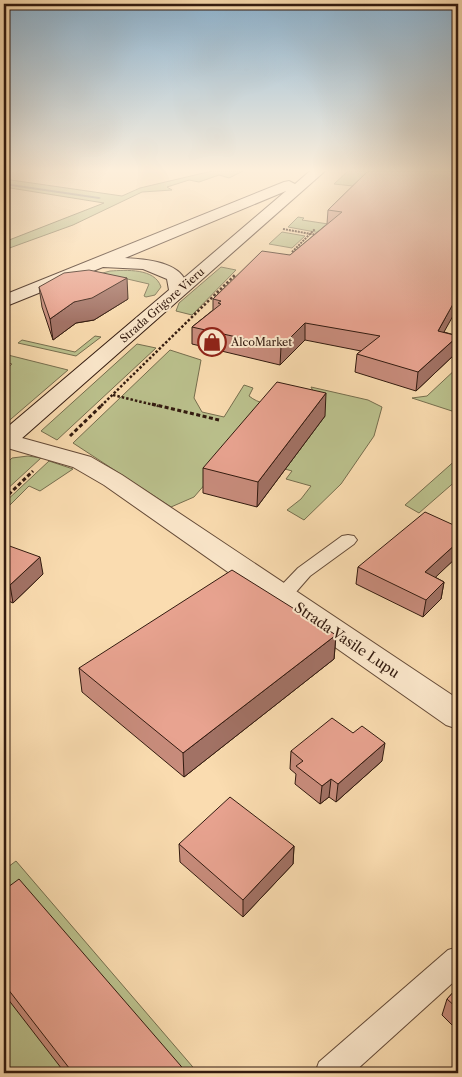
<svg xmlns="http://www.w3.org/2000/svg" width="462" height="1077" viewBox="0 0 462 1077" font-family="'Libre Caslon Text',serif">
<rect width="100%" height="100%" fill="#fadcb0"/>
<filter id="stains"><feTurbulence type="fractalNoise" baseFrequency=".004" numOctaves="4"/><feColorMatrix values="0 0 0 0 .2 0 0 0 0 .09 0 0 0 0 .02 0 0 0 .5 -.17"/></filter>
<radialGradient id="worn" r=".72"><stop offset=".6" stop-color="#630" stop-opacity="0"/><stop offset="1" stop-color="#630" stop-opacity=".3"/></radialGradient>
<g fill="#bbc18d" stroke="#766e4e">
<path d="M212 171H243L229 178 219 175 199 182 189 180 167 187 172 190 142 192 73 225 4 250V242L104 203 4 187V179L122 196 140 188Z"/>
<path d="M348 171H368L353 186 334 184Z"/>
<path d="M298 217 304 218 302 220 374 231 353 239 288 227Z"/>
<path d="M282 232 305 236 292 248 269 244Z"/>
<path d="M221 267 236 270 192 315 176 311 179 303Z"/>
<path d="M110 271C126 270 155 268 161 287L155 295 146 297 144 296 149 284 110 275 85 278Z"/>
<path d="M95 336 101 337 76 356 18 343 22 340 75 352Z"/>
<path d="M137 344 156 348 57 440 41 431Z"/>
<path d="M170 350 201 360 194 398 202 412 224 417 244 385 253 388 249 396C269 412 292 400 314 393L311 387 368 400 382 407 374 436 341 484 304 520 287 510 301 499 311 486 286 479 292 471 285 469 324 416 219 468 194 497 171 507 73 443Z"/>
<path d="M4 354 68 370 4 425V371L12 364 4 362Z"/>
<path d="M458 367V413L412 398 427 396Z"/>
<path d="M28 456 41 458 4 492V466L12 458Z"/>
<path d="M458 458V479L419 513 405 505Z"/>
<path d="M49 461 73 469 40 491 29 486 4 511V503Z"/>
<path d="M16 861 198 1073H4V870Z"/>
</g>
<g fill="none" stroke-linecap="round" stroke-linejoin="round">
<path fill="#767974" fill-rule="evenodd" d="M4 183 99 197 101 198 99 199 4 185Z"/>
<defs>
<g id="lane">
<path d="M348 535 354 536 357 540 354 544 310 576 289 600 282 602 275 600 273 596 275 592 298 568 342 536Z"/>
<path d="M458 947V978L353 1073H315L319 1062 448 950Z"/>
</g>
<path id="street" d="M4 433 91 457 122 475 458 699V729L446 725 104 485 73 467 4 447Z"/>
<path id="secondary" d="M310 171H325L12 447 4 449V430L169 290 167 279 143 269 103 267 4 307V295L284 182 289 181 295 184ZM286 191 184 278C174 261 142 259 125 258Z"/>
</defs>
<use href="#lane" stroke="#644a37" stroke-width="2"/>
<use href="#street" stroke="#644a37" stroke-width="2"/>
<use href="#secondary" stroke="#321a0f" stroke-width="2"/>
<g stroke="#321a0f" stroke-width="2" stroke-dasharray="2 1" stroke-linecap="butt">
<path d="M283 229 317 235"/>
<path d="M292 252 315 229"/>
</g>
<g stroke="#321a0f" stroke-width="2.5" stroke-dasharray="2.5 2" stroke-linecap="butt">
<path d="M113 395 158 406"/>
<path d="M101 406 236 274"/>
</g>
<g stroke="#321a0f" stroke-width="3" stroke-dasharray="4 2.5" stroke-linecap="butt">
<path d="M152 404 219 420"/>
<path d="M70 436 103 404"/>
<path d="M4 499 33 471"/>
</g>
<use href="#lane" fill="#fce8cc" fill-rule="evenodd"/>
<use href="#street" fill="#fce8cc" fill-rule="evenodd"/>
<use href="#secondary" fill="#fce8cc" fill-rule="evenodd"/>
</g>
<g fill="#c88c7c" stroke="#321a0f">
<path d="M368 171 444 332 458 336 455 354 416 391 355 372 357 354 361 351 305 340 280 365 192 344V327L213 310V299L290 255 327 224 328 210Z"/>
<path d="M39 287 128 299 94 320 76 323 53 340 42 307Z"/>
<path d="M325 416 257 507 203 493V468Z"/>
<path d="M458 527V556L435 577 444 582 441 599 423 617 356 584 358 567Z"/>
<path d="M4 544 43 574 13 603 4 599Z"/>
<path d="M336 635 334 659 184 777 82 692 79 668Z"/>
<path d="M291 751 382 761 336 802 329 797 320 804 295 784 296 774 290 769Z"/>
<path d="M179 844 294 846 293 864 243 917 180 862Z"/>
<path d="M4 890 187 1073H65L4 994Z"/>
<path d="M458 987V1031L442 1015 447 999Z"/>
</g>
<g fill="#a27265" stroke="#321a0f">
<path d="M127 278 128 299 94 320 76 323 53 340 50 319 74 302Z"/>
<path d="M458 295V307L435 348 438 331Z"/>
<path d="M305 323V340L280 365 281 347Z"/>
<path d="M458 336 455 354 416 391 418 372Z"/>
<path d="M326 393 325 416 257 507 258 482Z"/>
<path d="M458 542V556L422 590 425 572Z"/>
<path d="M40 557 43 574 13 603 10 585Z"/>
<path d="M444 582 441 599 423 617 426 600Z"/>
<path d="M336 635 334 659 184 777 183 753Z"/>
<path d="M385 743 382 761 336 802 338 784Z"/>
<path d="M331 779 329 797 320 804 322 786Z"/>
<path d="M294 846 293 864 243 917V900Z"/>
</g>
<g fill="#e8a390" stroke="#321a0f">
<path d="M368 171H458V295L438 331 458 336 418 372 357 354 380 336 305 323 281 347 192 327 221 304 218 303 221 301 213 299 262 251 290 255 342 212 328 210Z"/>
<path d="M89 270 127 278 92 298 74 302 50 319 39 287 64 273Z"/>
<path d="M277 382 326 393 258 482 203 468Z"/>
<path d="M425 512 458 527V542L425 572 444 582 426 600 358 567Z"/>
<path d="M4 544 40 557 10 585 4 583Z"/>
<path d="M232 570 336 635 183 753 79 668Z"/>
<path d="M332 718 353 733 362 726 385 743 338 784 331 779 322 786 296 766 303 761 291 751Z"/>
<path d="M230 797 294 846 243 900 179 844Z"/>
<path d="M19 879 187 1073H73L4 984V890Z"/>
<path d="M458 987V1009L447 999Z"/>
</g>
<linearGradient id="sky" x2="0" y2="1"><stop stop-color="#8db6d5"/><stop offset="0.53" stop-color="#fdefdb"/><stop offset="1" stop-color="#fdefdb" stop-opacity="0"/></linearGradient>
<rect width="462" height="322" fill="url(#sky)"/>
<defs>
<symbol id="shop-ring" viewBox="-11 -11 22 22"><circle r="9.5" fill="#fce8cc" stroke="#8f2418" stroke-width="1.5"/><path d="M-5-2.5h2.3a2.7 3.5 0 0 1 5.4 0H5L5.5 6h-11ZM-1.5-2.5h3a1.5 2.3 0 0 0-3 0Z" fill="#8f2418"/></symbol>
</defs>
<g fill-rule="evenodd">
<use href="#shop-ring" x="196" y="326" width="32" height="32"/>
</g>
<g text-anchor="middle" stroke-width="4" stroke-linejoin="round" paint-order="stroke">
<g font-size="11" fill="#321a0f" stroke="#fce8cc">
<text transform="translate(162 305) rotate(-41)" y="4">Strada Grigore Vieru</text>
</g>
<g font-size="11" fill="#321a0f" stroke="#fce8cc" text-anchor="start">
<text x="231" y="346">AlcoMarket</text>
</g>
<g font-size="14" fill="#321a0f" stroke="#fce8cc">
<text transform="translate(347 640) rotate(34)" y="5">Strada Vasile Lupu</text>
</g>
</g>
<rect width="462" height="1077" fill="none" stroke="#fadcb0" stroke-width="20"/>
<rect x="5" y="5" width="452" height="1067" fill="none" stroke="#321a0f" stroke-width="2.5"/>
<rect x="10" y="10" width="442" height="1057" fill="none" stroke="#321a0f"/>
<rect width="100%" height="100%" filter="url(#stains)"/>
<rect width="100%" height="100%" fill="url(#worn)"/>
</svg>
